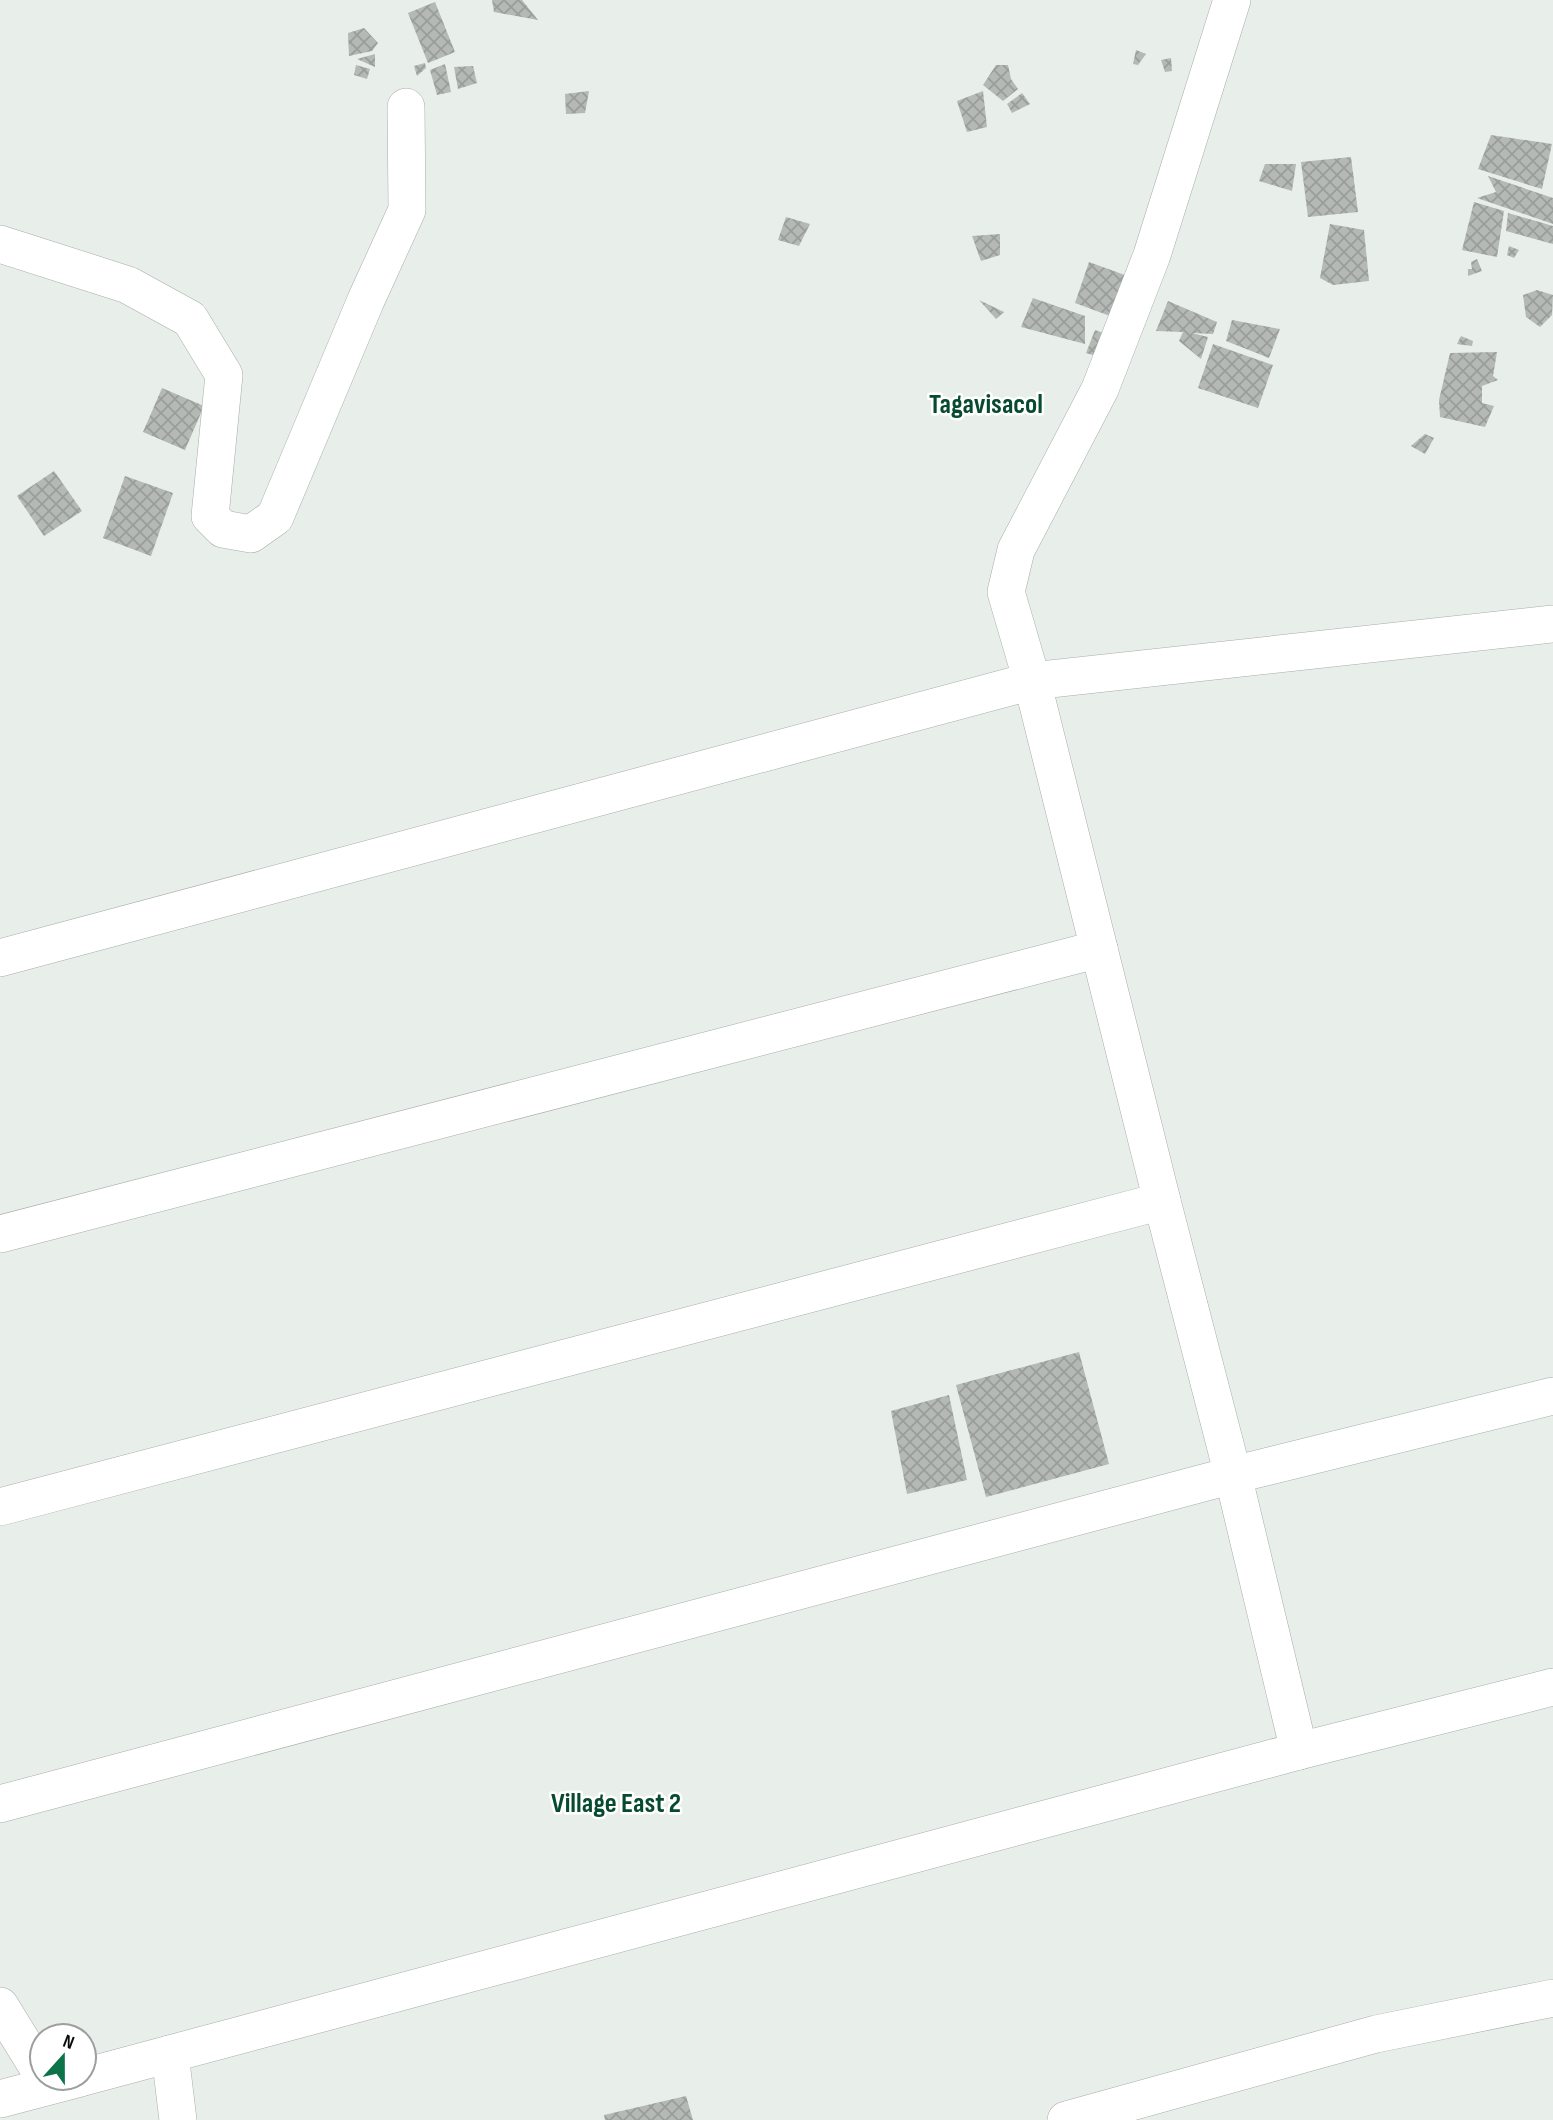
<svg xmlns="http://www.w3.org/2000/svg" width="1553" height="2120" viewBox="0 0 1553 2120" font-family="'Sofia Sans Condensed',sans-serif">
<defs>
<pattern id="building-cross-hatch" width="8" height="8" patternUnits="userSpaceOnUse" patternTransform="scale(1.75)"><rect width="8" height="8" fill="#b4b9b6"/><path d="M0 0l8 8M0 8l8-8" fill="none" stroke="#999e9b"/></pattern>
</defs>
<rect width="100%" height="100%" fill="#e8eeea"/>
<g fill="url(#building-cross-hatch)">
<path d="M492 0H522L538 20 494 12Z"/>
<path d="M435 2 455 52 428 63 408 13Z"/>
<path d="M364 28 378 43 372 51 349 56 348 33Z"/>
<path d="M1136 50 1146 54 1138 65 1133 64Z"/>
<path d="M375 54V67L357 59Z"/>
<path d="M1171 58 1172 71 1165 72 1161 60Z"/>
<path d="M425 63 426 68 417 76 414 66Z"/>
<path d="M445 64 451 92 437 95 430 70Z"/>
<path d="M356 65 370 69 367 79 354 75Z"/>
<path d="M996 65H1008L1011 79 1018 89 1003 101 983 85Z"/>
<path d="M473 66 477 83 458 89 454 67Z"/>
<path d="M589 91 585 113 566 114 565 94Z"/>
<path d="M983 91 987 127 967 132 957 101Z"/>
<path d="M1022 93 1030 104 1012 113 1007 104Z"/>
<path d="M1491 135 1552 144 1542 189 1478 169Z"/>
<path d="M1351 157 1358 212 1308 217 1301 162Z"/>
<path d="M1265 164H1296L1292 191 1259 181Z"/>
<path d="M1488 176 1553 198V224L1477 198 1496 192Z"/>
<path d="M1474 202 1504 211 1497 257 1462 250Z"/>
<path d="M1508 213 1553 226V244L1506 231Z"/>
<path d="M786 217 810 224 799 246 778 240Z"/>
<path d="M1330 224 1364 230 1369 281 1333 285 1320 278Z"/>
<path d="M1000 234V255L981 261 972 236Z"/>
<path d="M1509 246 1519 250 1514 258 1507 255Z"/>
<path d="M1477 259 1482 271 1468 276V269H1472L1471 262Z"/>
<path d="M1089 262 1133 278 1118 319 1075 303Z"/>
<path d="M1537 290 1553 295 1552 315 1540 327 1526 317 1523 295Z"/>
<path d="M1033 298 1085 316V344L1021 327Z"/>
<path d="M979 300 1004 312 996 319Z"/>
<path d="M1168 301 1217 322 1213 334 1192 333 1208 337 1201 359 1179 341 1183 332 1156 331Z"/>
<path d="M1232 320 1280 329 1269 358 1226 341Z"/>
<path d="M1095 330 1115 337 1106 359 1086 353Z"/>
<path d="M1461 336 1473 341 1472 346 1457 344Z"/>
<path d="M1213 344 1273 365 1258 408 1198 388Z"/>
<path d="M1497 352 1493 376 1498 380 1482 386V403L1494 406 1485 427 1440 417 1439 400 1450 353Z"/>
<path d="M162 388 204 406 185 450 143 432Z"/>
<path d="M1425 434 1434 438 1425 454 1411 446Z"/>
<path d="M54 471 82 511 44 536 17 496Z"/>
<path d="M125 476 173 493 151 556 103 538Z"/>
<path d="M1079 1352 1109 1464 986 1497 956 1385Z"/>
<path d="M949 1395 967 1480 907 1494 891 1411Z"/>
<path d="M686 2096 693 2120H605L604 2115Z"/>
</g>
<g fill="none" stroke-linecap="round" stroke-linejoin="round">
<defs>
<g id="minor">
<path d="M1232 0 1152 255 1100 389 1016 550 1006 592 1032 681 1162 1201 1233 1475 1299 1751"/>
<path d="M0 244 128 285 190 319 224 375 210 516 223 529 251 534 275 517 366 300 407 210 406 107"/>
<path d="M0 958 1032 681 1553 624"/>
<path d="M0 1234 1099 949"/>
<path d="M0 1507 1162 1201"/>
<path d="M0 1804 1233 1475 1553 1396"/>
<path d="M0 2006 42 2074"/>
<path d="M170 2054 178 2120"/>
<path d="M84 2077 1299 1751 1553 1687"/>
<path d="M0 2099 80 2078"/>
<path d="M1066 2120 1376 2034 1553 1998"/>
</g>
</defs>
<use href="#minor" stroke="#a8adaa" stroke-width="38"/>
<use href="#minor" stroke="#fff" stroke-width="37"/>
</g>
<g text-anchor="middle" stroke-width="5" stroke-linejoin="round" paint-order="stroke">
<g font-size="28" font-weight="bold" fill="#064b2f" stroke="#fff">
<text x="986" y="413">Tagavisacol</text>
<text x="616" y="1812">Village East 2</text>
</g>
</g>
<g transform="translate(63 2057) rotate(21)"><circle r="33" fill="#ffffff" stroke="#9d9e9e" stroke-width="2"/>
<path d="M0-5L12 26L0 18L-12 26Z" fill="#0c734b"/>
<text y="-10" font-size="19" font-weight="bold" text-anchor="middle" fill="#0b0d0c">N</text>
</g>
</svg>
